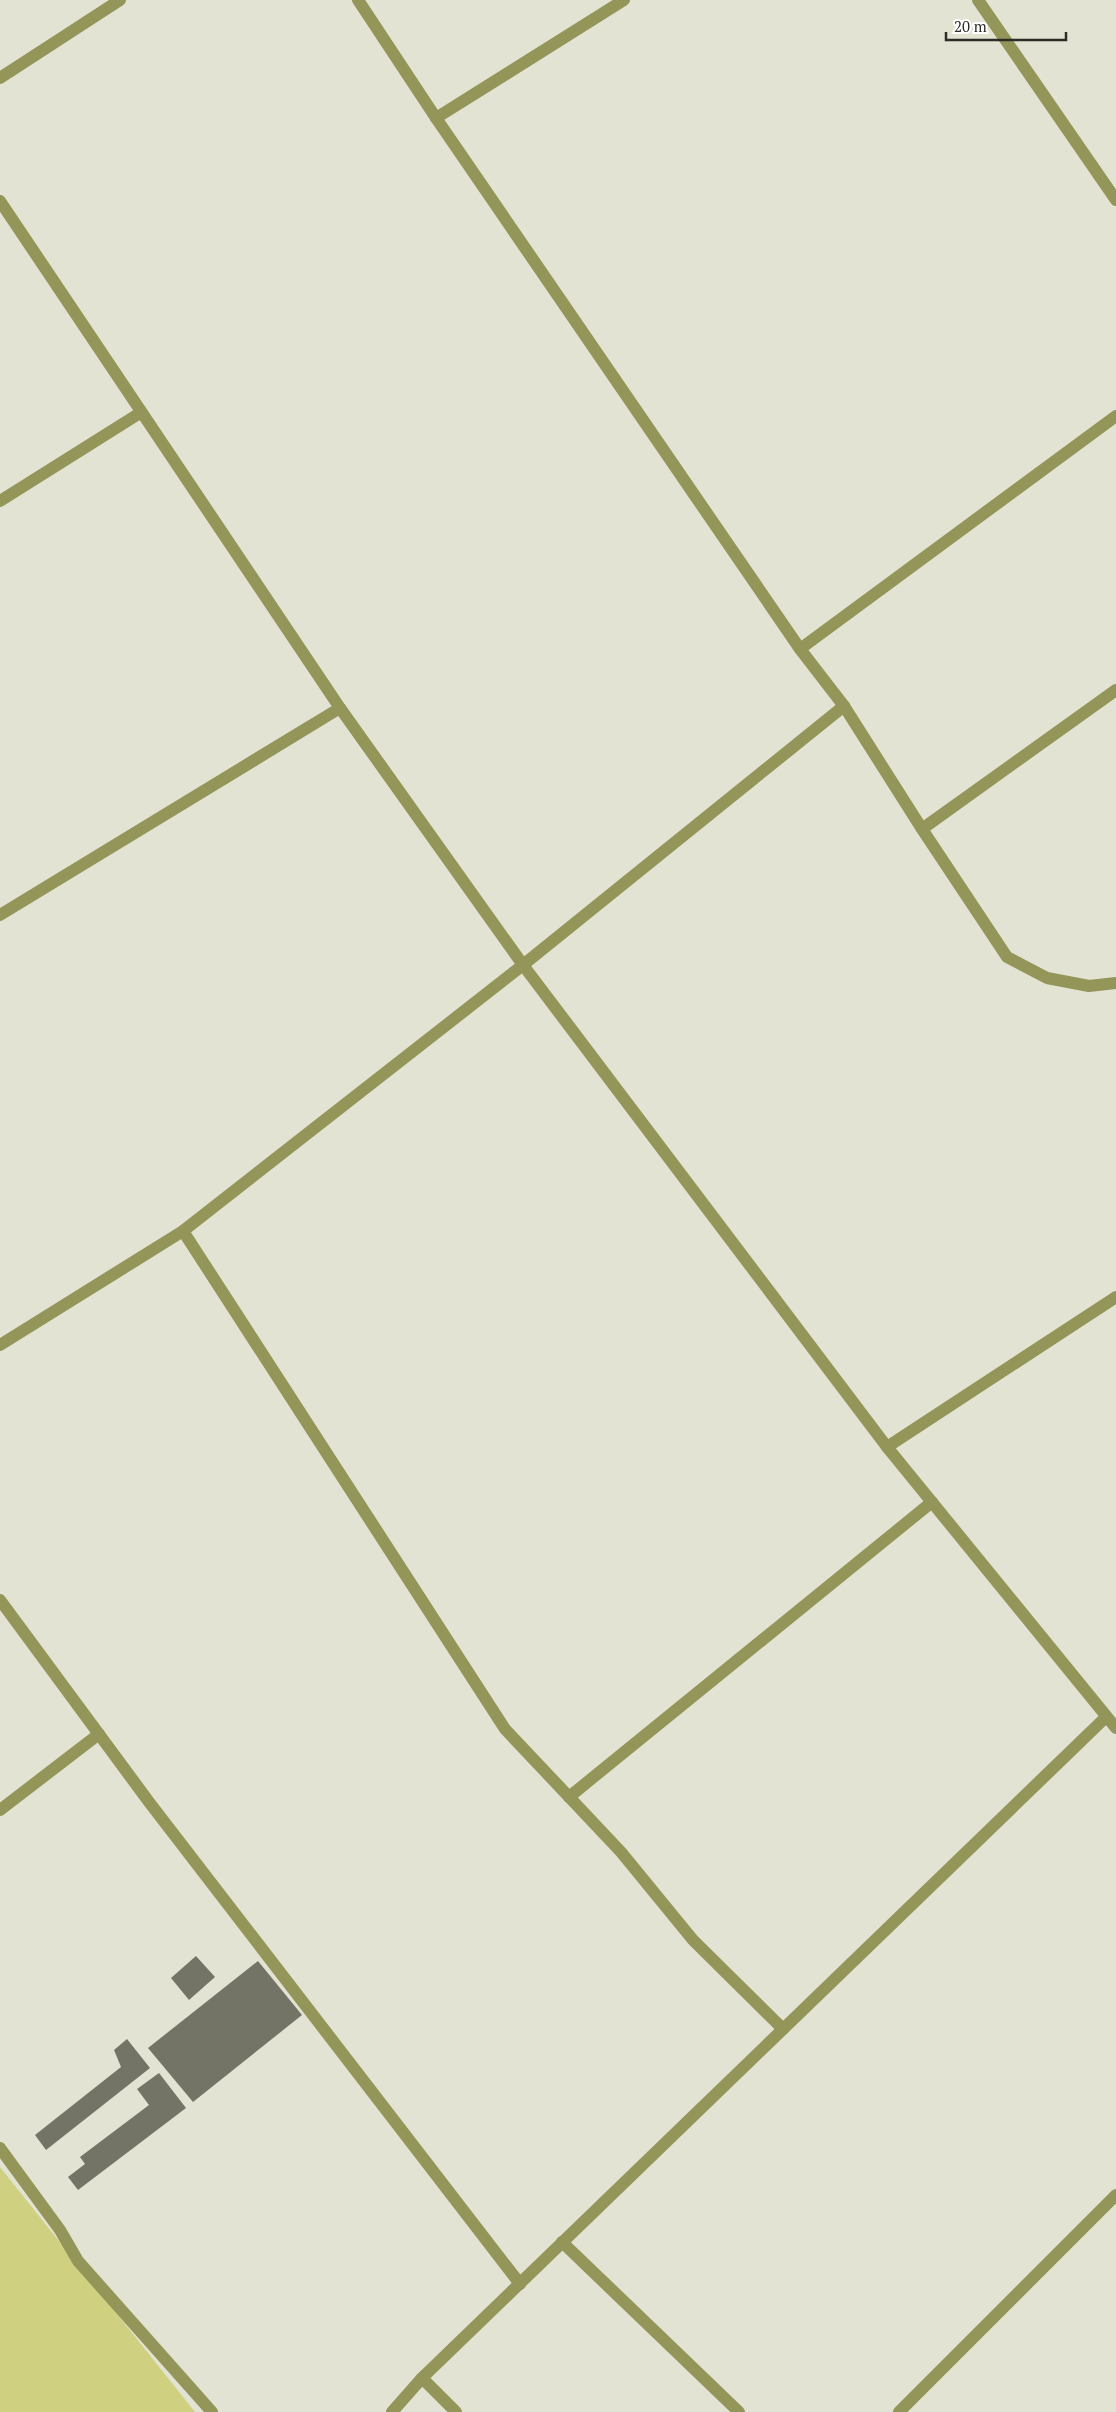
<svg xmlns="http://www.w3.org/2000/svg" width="1116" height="2412" viewBox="0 0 1116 2412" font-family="'PT Serif',serif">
<rect width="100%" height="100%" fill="#e2e3d3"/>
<path fill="#cfd180" d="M0 2167 195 2412H0Z"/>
<g fill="#737466">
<path d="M196 1956 215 1977 189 2000 171 1978Z"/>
<path d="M258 1961 302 2015 193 2102 148 2048Z"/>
<path d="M127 2039 150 2068 46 2150 35 2135 121 2067 114 2050Z"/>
<path d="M159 2073 186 2108 78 2190 68 2177 85 2164 80 2157 149 2105 137 2089Z"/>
</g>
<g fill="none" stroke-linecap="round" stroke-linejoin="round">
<g stroke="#939559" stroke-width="12">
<path d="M358 0 436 118 800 649 844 706 922 829 1007 957 1047 978 1089 986 1116 983"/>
<path d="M978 0 1116 200"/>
<path d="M0 78 120 0"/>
<path d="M436 118 624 0"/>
<path d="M0 201 340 708 523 965 887 1447 1116 1728"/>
<path d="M0 501 140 413"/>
<path d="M800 649 1116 416"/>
<path d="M922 829 1116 690"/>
<path d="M0 915 340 708"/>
<path d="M183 1231 505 1729 621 1852 693 1940 783 2029"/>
<path d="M0 1345 183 1231 523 965 844 706"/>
<path d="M887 1447 1116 1297"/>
<path d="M0 1600 149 1802 520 2284"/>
<path d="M569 1797 932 1502"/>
<path d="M0 1810 99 1734"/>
<path d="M0 2148 60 2230 78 2261 212 2412"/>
<path d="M562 2242 739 2412"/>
<path d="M422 2378 456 2412"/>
<path d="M392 2412 422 2378 1106 1717"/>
<path d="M899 2412 1116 2195"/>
</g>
</g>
<path d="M946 32v8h120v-8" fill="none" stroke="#2c2d27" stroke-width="2.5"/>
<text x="954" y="32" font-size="15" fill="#2c2d27" stroke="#ffffff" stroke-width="4" paint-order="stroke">20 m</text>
</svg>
